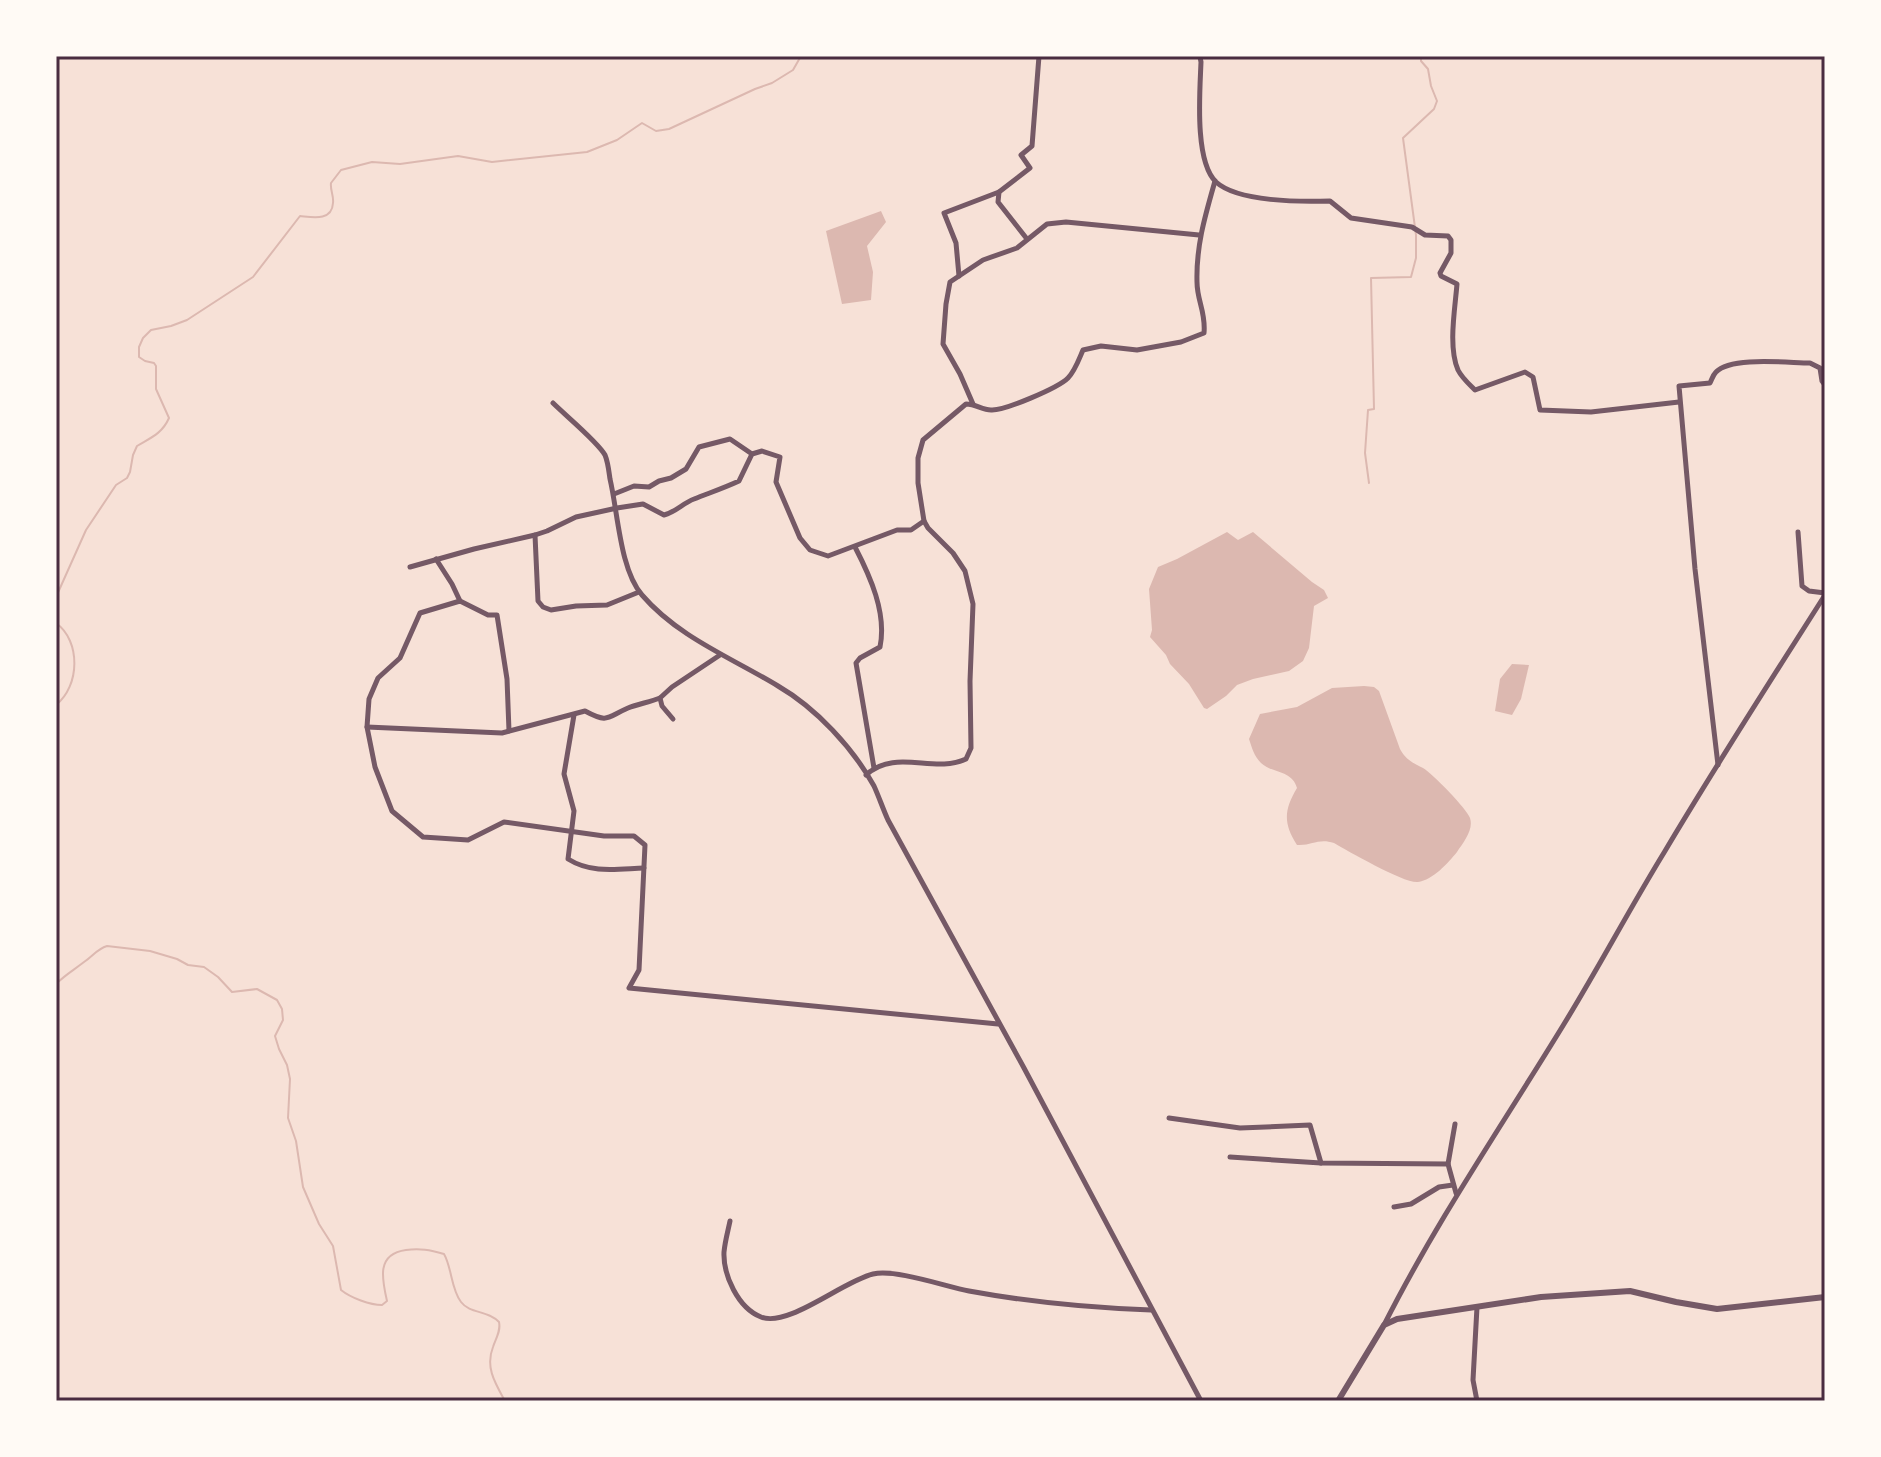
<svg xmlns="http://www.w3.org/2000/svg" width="1881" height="1457" viewBox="0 0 1881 1457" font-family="Literata,serif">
<rect width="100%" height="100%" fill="#f7e1d7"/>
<g fill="#dcb8b0">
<path d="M881 211 886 222 867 246 873 272 871 300 842 304 826 231Z"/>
<path d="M1227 532 1238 540 1253 532 1312 582 1324 590 1328 598 1314 606 1309 648 1303 661 1289 671 1253 679 1237 685 1226 696 1207 709 1204 708 1189 684 1170 664 1166 655 1150 637 1152 630 1149 589 1158 567 1177 559Z"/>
<path d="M1512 664 1529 665 1521 699 1512 715 1495 711 1500 679Z"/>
<path d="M1364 686 1374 687 1379 691 1400 749C1406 760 1413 763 1423 768 1432 773 1467 809 1470 818 1474 830 1463 843 1457 852 1448 863 1433 880 1418 882 1405 884 1348 851 1334 843 1318 838 1312 846 1297 845 1283 823 1284 810 1297 788 1292 770 1273 774 1261 763 1254 756 1252 748 1249 739L1260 714 1297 707 1332 688Z"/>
</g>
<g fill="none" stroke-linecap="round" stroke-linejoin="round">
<g stroke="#dcb8b0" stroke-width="2">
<path d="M1369 483 1365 453 1368 410 1374 409 1371 278 1411 277 1416 258V235L1403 138 1434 109 1437 101 1431 86 1428 69 1421 61V56"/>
<path d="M56 597 86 530 116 485 127 478 130 472 133 455 137 446C150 438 162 434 169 418L156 389V366L154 363 145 361 139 357V347L143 338 151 330 171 326 187 320 253 277 300 216C311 217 332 222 333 203 334 196 330 190 331 183L341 170 372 162 400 164 458 156 492 162 587 152 617 140 642 123 656 131 669 129 755 89 772 83 793 70 801 56"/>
<path d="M56 623C81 641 80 686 56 705"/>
<path d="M56 984C66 974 74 970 84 962 93 956 97 949 107 946L150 951 177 959 188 965 204 967 218 977 232 992 257 989 277 1000 282 1009 283 1020 275 1036 279 1049 287 1065 290 1079 288 1118 296 1141 303 1187 319 1224 333 1246 341 1290C351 1298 370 1305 382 1305L387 1301C382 1279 376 1254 406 1250 420 1248 430 1250 444 1254 452 1268 451 1289 461 1302 470 1314 488 1310 499 1322 501 1331 496 1338 493 1347 485 1367 495 1383 505 1401"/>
</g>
<g stroke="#755966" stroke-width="5">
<path d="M1197 56 1200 57 1201 62C1200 90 1194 161 1216 182 1238 202 1301 202 1330 201L1351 218 1412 227 1425 235 1448 236 1451 240V253L1440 273 1441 276 1457 284C1455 309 1448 347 1458 370 1462 378 1469 384 1475 390L1525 372 1533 377 1540 410 1591 412 1679 402"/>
<path d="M1027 239 998 202 999 192 1030 168 1021 155 1032 146 1039 56"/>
<path d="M959 276 956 243 944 213 999 192"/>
<path d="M553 403C565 415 598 442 605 455 608 462 609 472 610 479 618 513 620 570 642 595 678 637 732 658 778 686 816 708 853 748 874 786 879 797 883 809 888 820L1024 1068 1201 1401"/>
<path d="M973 404 960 374 943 344 946 304 950 282 983 260 1017 248 1047 224 1066 222 1199 235"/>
<path d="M614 494 634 486 649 487 659 481 671 478 686 469 699 447 730 439 752 454"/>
<path d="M1798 532 1802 586 1809 591 1825 593"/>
<path d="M855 547C870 576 887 613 880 647L860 658 856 663 874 768"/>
<path d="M436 559 452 584 460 601"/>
<path d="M410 567 474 549 535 535"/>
<path d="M639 592 607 605 576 606 551 610 543 607 538 601 535 535 547 531 576 517 617 508 643 504 664 515C676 512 683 503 694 499 709 493 724 488 739 481L752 454 762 451 780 457 776 482 800 538 810 550 828 556 897 530H911L924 521"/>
<path d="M574 715 564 774 574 811 568 859C592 874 617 869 644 868"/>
<path d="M673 719 662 706 660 698 672 687 720 655"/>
<path d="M367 727 502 733 585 711C609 724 607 717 628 708 638 704 650 702 660 698"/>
<path d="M509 731 507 679 497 615H488L460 601 420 613 400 658 378 678 369 699 367 727 375 767 392 811 423 837 468 840 504 822 604 836H634L645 845 639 970 629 988 998 1024"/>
<path d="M1718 765 1695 569 1679 386 1710 383C1712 379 1713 375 1716 372 1731 356 1789 363 1810 363L1820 368 1822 381 1825 385"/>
<path d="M866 775C895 748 934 774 966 759L971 748 970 681 973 604 965 571 953 553 928 528 924 521 918 483V458L923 440 966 404C976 404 982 410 991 410 1004 411 1058 388 1068 378 1075 371 1079 359 1083 350L1101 346 1137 350 1181 342 1204 333C1206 312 1197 301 1197 282 1196 246 1205 216 1215 181"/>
<path d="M1169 1118 1240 1128 1310 1125 1321 1163"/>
<path d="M1230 1157 1321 1163 1448 1164 1456 1193"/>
<path d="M1448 1164 1455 1124"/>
<path d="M1394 1207 1411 1204 1439 1187 1453 1185"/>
<path d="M730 1221C728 1231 725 1241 724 1252 723 1275 738 1308 761 1317 788 1328 843 1281 873 1274 896 1269 944 1286 969 1291 1029 1302 1090 1308 1151 1310"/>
<path d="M1384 1325C1437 1220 1503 1124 1564 1024 1599 967 1630 908 1665 851 1716 765 1771 680 1825 595"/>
<path d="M1477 1401 1473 1380 1477 1307"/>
</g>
<path stroke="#755966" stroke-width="6" d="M1338 1401 1384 1325 1397 1319 1541 1297 1630 1291 1676 1302 1717 1309 1825 1297"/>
</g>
<rect width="1881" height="1457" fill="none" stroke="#fffaf5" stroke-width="116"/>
<rect x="58" y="58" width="1765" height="1341" fill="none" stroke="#4a2c40" stroke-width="3"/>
</svg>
